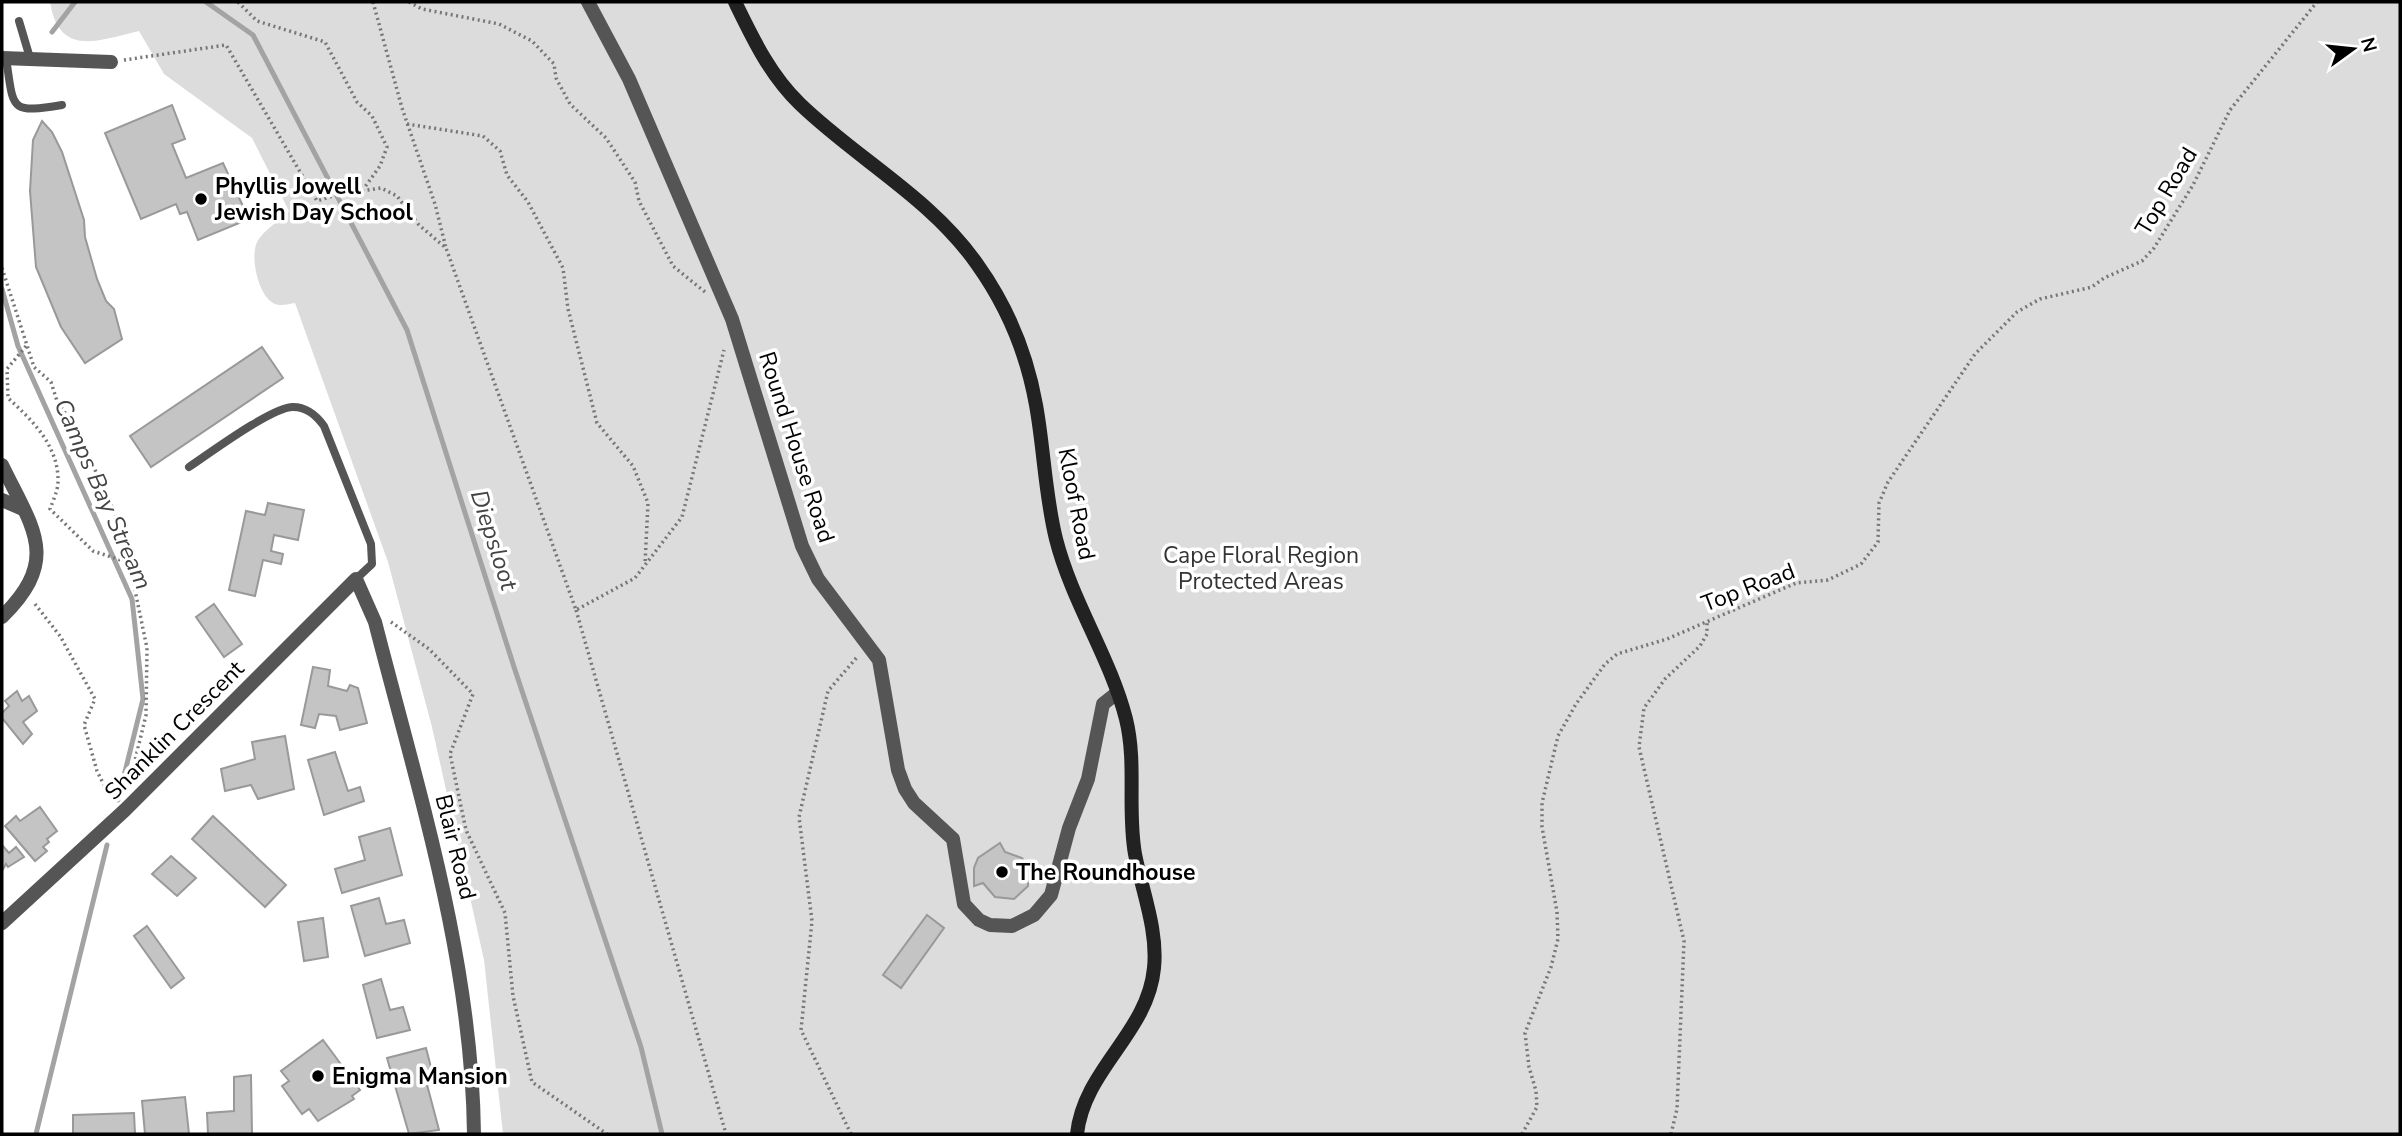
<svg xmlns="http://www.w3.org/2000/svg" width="2402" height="1136" viewBox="0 0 2402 1136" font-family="'Nunito Sans',sans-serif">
<rect width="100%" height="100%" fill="#fff"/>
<path fill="#dcdcdc" d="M50 2H2400V1134H503L484 960 432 727 388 562 295 303C288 304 280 307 273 303 258 294 250 258 257 242 264 229 279 222 289 211L252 138 164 74 139 31C97 41 59 57 50 2Z"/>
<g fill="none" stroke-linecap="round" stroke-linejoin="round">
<g stroke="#a3a3a3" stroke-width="5">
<path d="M206 2 253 35 407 330 514 667 641 1047 662 1134"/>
<path d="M52 32 75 2"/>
<path d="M2 289 18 346 132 599 143 699 118 800"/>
<path d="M36 1134 107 845"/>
</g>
</g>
<g fill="#c4c4c4" stroke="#999" stroke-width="2">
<path d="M172 105 185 139 172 144 186 178 223 163 249 219 198 240 187 212 180 214 176 204 141 219 105 133Z"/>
<path d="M42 121 52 132 62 152 84 220 85 237 97 279 106 301 114 309 122 339 85 363 61 327 36 267 30 191 33 140Z"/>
<path d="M262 347 283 378 151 467 130 436Z"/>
<path d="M268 503 304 510 298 540 274 535 271 551 283 554 281 564 263 560 255 596 229 590 246 511 265 515Z"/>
<path d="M214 604 242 644 224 657 196 617Z"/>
<path d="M313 667 330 670 328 686 347 691 350 685 358 688 367 723 340 730 336 716 319 714 315 728 301 725Z"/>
<path d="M17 691 22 701 29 696 37 711 23 722 32 734 23 744 2 718V713L9 706 5 701Z"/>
<path d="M285 736 294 789 258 799 251 785 225 791 221 769 255 759 252 742Z"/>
<path d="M335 752 348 791 360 787 364 801 324 815 308 760Z"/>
<path d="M40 807 57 831 47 839 49 842 43 847 47 851 35 861 5 826 16 816 20 821Z"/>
<path d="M213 816 286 885 265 907 192 839Z"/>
<path d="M390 828 402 875 342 893 335 869 365 860 359 837Z"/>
<path d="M1000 843 1005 852 1022 858 1028 866V886L1014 899 995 897 983 883 974 886V868L978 858Z"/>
<path d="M2 845 9 853 16 847 24 857 8 867 6 864 2 871Z"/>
<path d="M171 856 196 878 177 896 152 874Z"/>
<path d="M379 898 386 924 404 920 410 943 365 956 351 906Z"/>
<path d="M927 915 944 928 901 988 883 975Z"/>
<path d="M323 918 328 957 304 961 298 922Z"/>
<path d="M147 926 184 978 171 988 134 936Z"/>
<path d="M381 979 390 1010 403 1007 410 1030 377 1038 363 985Z"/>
<path d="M323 1040 360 1090 352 1096 354 1099 318 1121 309 1109 302 1114 282 1086 289 1081 281 1071Z"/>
<path d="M426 1048 433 1075 425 1077 439 1130 409 1134 387 1058Z"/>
<path d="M251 1075 252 1134H208L207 1113 234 1111V1077Z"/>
<path d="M185 1097 189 1134H145L142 1101Z"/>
<path d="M134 1113 135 1134H73V1115Z"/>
</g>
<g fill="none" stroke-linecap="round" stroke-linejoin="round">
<g stroke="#777" stroke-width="3.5" stroke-dasharray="2 3.5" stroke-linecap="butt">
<path d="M238 2 257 21 325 42 357 102 372 116 387 147 380 166 362 191"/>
<path d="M373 2 402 108 435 204 446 248"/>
<path d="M409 2 422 9 499 24 532 41 554 64 556 78 570 104 606 138 635 182 639 201 673 266 705 292"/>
<path d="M124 60 226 45 317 201 336 195 381 188 397 196 419 225 446 248 576 610 635 578 682 517 724 350"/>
<path d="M407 124 483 136 500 151 507 175 528 202 563 268 568 309 597 423 633 466 648 503 645 564"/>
<path d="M2 268 34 367 51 382 57 401 76 429 122 528 147 648 146 715 131 777"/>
<path d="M26 346 7 369 8 398C32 420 59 446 58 482 58 490 53 501 50 509L93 551 130 563"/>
<path d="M35 604 60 636 95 699 84 725 97 771 107 791 133 777"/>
<path d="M576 610 726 1134"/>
<path d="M391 622 429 649 473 694 450 754 466 830 505 913 513 996 532 1082 607 1134"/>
<path d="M851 1134 801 1030 812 921 799 817 828 691 858 656"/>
<path d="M1522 1134 1537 1107 1536 1091 1529 1067 1525 1033 1551 967 1558 939 1557 912 1542 827V803L1558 736 1576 704 1605 664 1617 654 1667 639 1796 583 1828 580 1861 564 1878 542 1879 503 1888 482 1975 354 2017 312 2040 299 2092 287 2104 278 2142 261 2154 248 2193 185 2230 110 2317 2"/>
<path d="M1671 1134 1677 1109 1684 941 1639 747 1644 708 1665 679 1700 646 1707 634V622"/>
</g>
<g stroke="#555" stroke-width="8">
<path d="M19 21 30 58"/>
<path d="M6 58C14 109 8 114 62 105"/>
<path d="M189 467C210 453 272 407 293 407 307 407 316 415 324 426L371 544 372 564 356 579"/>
</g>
<g stroke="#555" stroke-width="14">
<path d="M588 2 629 79 732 319 802 546 818 579 879 660 898 770 905 789 914 803 953 839 964 904 979 920 990 925 1012 926 1034 915 1051 895 1069 828 1088 779 1103 704 1117 693"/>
<path d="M2 58 111 62"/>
<path d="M2 465C33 529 61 559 2 617"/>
<path d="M2 500 23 509"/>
<path d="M2 923 125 810 356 579 375 622C418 790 472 959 474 1134"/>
</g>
<path stroke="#222" stroke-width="14" d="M735 2C753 39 770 75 800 104 857 159 931 198 977 264 1007 306 1027 354 1036 405 1044 449 1045 495 1056 539 1072 602 1110 657 1126 719 1137 764 1127 809 1135 854 1142 891 1158 930 1154 968 1148 1033 1084 1069 1077 1134"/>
</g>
<g fill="#000" stroke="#fff" stroke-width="2.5">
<circle cx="201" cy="199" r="7"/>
<circle cx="1002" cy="872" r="7"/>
<circle cx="318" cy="1076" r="7"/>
</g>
<g text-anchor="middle" stroke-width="7" stroke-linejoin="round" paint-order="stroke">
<g font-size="23" font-weight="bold" fill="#000" stroke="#fff" text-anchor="start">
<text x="215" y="194">Phyllis Jowell<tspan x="215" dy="26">Jewish Day School</tspan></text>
<text x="1016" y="880">The Roundhouse</text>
<text x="332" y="1084">Enigma Mansion</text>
</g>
<g font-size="23" fill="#000" stroke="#fff">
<text transform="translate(2166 191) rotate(-59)" y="8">Top Road</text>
<text transform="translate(797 447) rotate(72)" y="8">Round House Road</text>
<text transform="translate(1077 504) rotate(79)" y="8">Kloof Road</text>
<text transform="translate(1748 587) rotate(-21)" y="8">Top Road</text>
<text transform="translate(174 730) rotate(-45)" y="8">Shanklin Crescent</text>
<text transform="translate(456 847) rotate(76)" y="8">Blair Road</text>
</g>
<g font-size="23" fill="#333" stroke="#fff">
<text x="1261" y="563">Cape Floral Region<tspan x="1261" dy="26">Protected Areas</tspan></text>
</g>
<g font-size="24" font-style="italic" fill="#444" stroke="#fff">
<text transform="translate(103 494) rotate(66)" y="8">Camps Bay Stream</text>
<text transform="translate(494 540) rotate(72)" y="8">Diepsloot</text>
</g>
</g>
<rect width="2402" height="1136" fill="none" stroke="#000000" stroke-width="7"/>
<g transform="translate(2353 49) rotate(75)" stroke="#ffffff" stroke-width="5" paint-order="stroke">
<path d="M0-5L12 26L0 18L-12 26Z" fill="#000000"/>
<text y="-10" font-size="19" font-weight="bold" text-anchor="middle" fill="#000000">N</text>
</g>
</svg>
